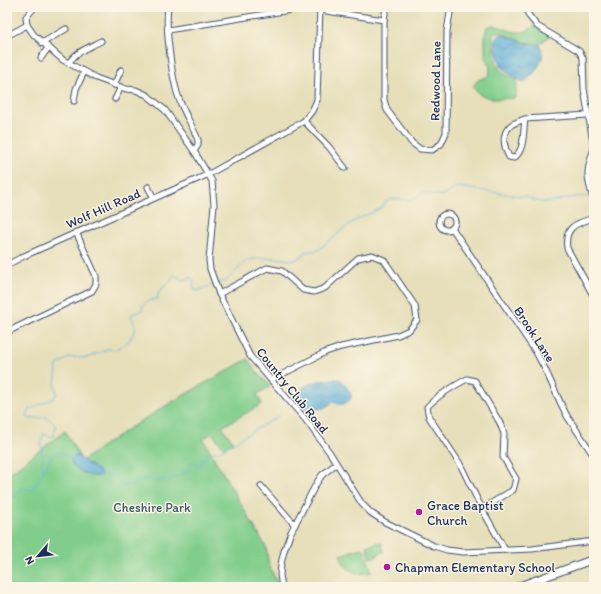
<svg xmlns="http://www.w3.org/2000/svg" width="601" height="594" viewBox="0 0 601 594" font-family="Itim,sans-serif">
<defs>
<pattern id="water-waves" width="16" height="10" patternUnits="userSpaceOnUse"><rect width="16" height="10" fill="#5eb0d9"/><path d="M0 5q4-4 8 0t8 0" fill="none" stroke="#4d90b3"/></pattern>
</defs>
<rect width="100%" height="100%" fill="#fcf5e5"/>
<filter id="ink" filterUnits="userSpaceOnUse"><feTurbulence type="fractalNoise" baseFrequency=".025" numOctaves="2"/><feDisplacementMap in="SourceGraphic" scale="8" xChannelSelector="R" yChannelSelector="G"/><feConvolveMatrix kernelMatrix="1 2 1 2 8 2 1 2 1" color-interpolation-filters="sRGB"/></filter>
<filter id="wash" filterUnits="userSpaceOnUse"><feTurbulence type="fractalNoise" baseFrequency=".012" numOctaves="4" result="noise"/><feDisplacementMap in="SourceGraphic" scale="16" xChannelSelector="R" yChannelSelector="G"/><feGaussianBlur stdDeviation="0.9" result="paint"/><feColorMatrix in="noise" values="0 0 0 0 0 0 0 0 0 0 0 0 0 0 0 0 0 1.4 0 .05"/><feComposite in="paint" operator="in"/></filter>
<g filter="url(#wash)">
<rect width="100%" height="100%" fill="#e6dfba"/>
<g fill="#81ce8c" stroke="#4e7e75">
<path d="M493 25C508 28 520 39 534 26L550 36 541 43 523 42 499 32H493C492 38 493 43 494 49 497 68 498 72 517 80L516 98 494 99 480 95 473 86 478 80 489 76 490 67 485 58V35L487 27Z"/>
<path d="M248 359 261 377 271 386 257 394 262 404 222 427 233 442 224 448 212 433 203 439 266 547 269 565 279 587H7V475L65 431 82 461C134 422 191 391 248 359Z"/>
<path d="M381 542 384 552 377 554 378 556 370 558 367 546Z"/>
<path d="M362 548 364 549 372 572C356 577 345 570 340 555Z"/>
</g>
<g fill="url(#water-waves)" stroke="#3c709c">
<path d="M500 35H504L524 43 541 45C542 49 543 54 542 58 540 66 531 78 524 82 503 74 496 61 495 40Z"/>
<path d="M335 379 342 380 351 394V399C345 404 341 406 333 402L324 408 306 410 297 401C297 383 321 380 335 379Z"/>
<path d="M76 455 100 472 101 476C92 478 75 471 71 462L73 458Z"/>
</g>
<g fill="none" stroke-linecap="round" stroke-linejoin="round">
<g stroke="#5eb0d9" stroke-width="1">
<path d="M217 283 226 281 246 261 253 259 272 258 294 260 298 259 307 251H317L352 222 381 208 386 202 390 199 414 200 422 193C431 193 438 197 446 194 451 192 453 188 458 187L527 197C545 207 556 200 574 197 579 196 584 198 590 196"/>
<path d="M43 472 51 458 55 453H62L72 459"/>
<path d="M102 474 117 477"/>
<path d="M119 480V484L123 487 133 482 149 479 158 482 164 480H170L189 470V465L190 463 193 462 199 466 201 465V459H205L207 453 220 451 231 444 279 416"/>
<path d="M7 497 14 498 21 488 32 490 43 472 42 463 43 458 41 445 43 434 53 437 56 426 47 417 31 419 27 417 29 410 54 398 57 393 55 387 57 365 70 357 87 358 107 349 115 350 129 341 136 329 131 315 142 310 143 305 148 301 157 299 159 291 171 281 172 277 174 275 182 280 191 278 194 280 193 286 196 291 213 285"/>
</g>
</g>
</g>
<g filter="url(#ink)">
<g fill="none" stroke-linecap="round" stroke-linejoin="round">
<defs>
<g id="minor">
<path d="M168 7C165 29 172 83 181 104 186 116 193 127 198 140V145L194 151"/>
<path d="M386 7 384 20V100L387 110 412 143 420 149 432 150 441 144 446 133 447 31 451 7"/>
<path d="M525 7 529 16 537 26 579 51 583 58 584 89 594 148"/>
<path d="M33 9 26 17 27 25 34 35 63 60 96 78 126 89 136 90 147 95 165 110 194 151 212 181 214 205 209 260 210 269 219 294 250 356 305 419 330 453 362 504 371 513 385 522 434 546 447 550 463 552 532 549 594 541"/>
<path d="M168 30 296 9 320 10 384 20"/>
<path d="M7 36 27 25"/>
<path d="M42 43 66 29"/>
<path d="M41 58 48 48"/>
<path d="M69 63C75 52 90 47 101 41"/>
<path d="M114 85 121 70"/>
<path d="M115 99 121 87"/>
<path d="M74 101 76 89 84 72"/>
<path d="M525 119C523 132 525 150 514 158L509 157C504 147 501 135 510 126 513 123 520 121 525 119Z"/>
<path d="M525 119 588 115"/>
<path d="M304 121 329 147 345 168"/>
<path d="M594 149C585 172 587 179 594 201"/>
<path d="M148 187 154 198"/>
<circle cx="447" cy="222" r="8"/>
<path d="M594 218C576 223 564 227 567 248L594 297"/>
<path d="M452 228 536 352 545 369 561 404 567 416 594 456"/>
<path d="M7 265 24 256 209 174 304 121 312 111 317 100 320 7"/>
<path d="M219 294 267 268 282 271 303 290 314 292 325 288 358 258 372 255 384 260 415 306 417 320 409 330 398 335 341 347 326 352 271 380"/>
<path d="M7 332 92 291 96 284V276L76 232"/>
<path d="M467 379 475 381 500 423 504 434 503 457 516 479 513 490 482 509 460 464 429 417 427 407C438 395 452 387 467 379Z"/>
<path d="M261 486 295 525"/>
<path d="M482 509 505 550"/>
<path d="M282 587 280 575 281 564 284 551 291 532 316 484 322 475 336 464"/>
</g>
<path id="highway" d="M517 587 594 559"/>
</defs>
<use href="#minor" stroke="#39496c" stroke-width="7"/>
<use href="#highway" stroke="#39496c" stroke-width="9"/>
<use href="#minor" stroke="#fff" stroke-width="5"/>
<use href="#highway" stroke="#fff" stroke-width="7"/>
</g>
</g>
<g fill="#b5179e" stroke="#fcf5e5" stroke-width="1.5">
<circle cx="419" cy="512" r="4"/>
<circle cx="387" cy="567" r="4"/>
</g>
<g text-anchor="middle" stroke-width="3" stroke-linejoin="round" paint-order="stroke">
<g font-size="13" fill="#1b2f5e" stroke="#fcf5e5">
<text transform="translate(435 81) rotate(-89)" y="5">Redwood Lane</text>
<text transform="translate(103 208) rotate(-24)" y="5">Wolf Hill Road</text>
<text transform="translate(535 334) rotate(57)" y="5">Brook Lane</text>
<text transform="translate(293 390) rotate(51)" y="5">Country Club Road</text>
</g>
<g font-size="13" fill="#1b2f5e" stroke="#fcf5e5" text-anchor="start">
<text x="427" y="510">Grace Baptist<tspan x="427" dy="15">Church</tspan></text>
<text x="395" y="572">Chapman Elementary School</text>
</g>
<g font-size="13" fill="#34576a" stroke="#fcf5e5">
<text x="152" y="512">Cheshire Park</text>
</g>
</g>
<rect width="601" height="594" fill="none" stroke="#fcf5e5" stroke-width="24"/>
<g transform="translate(38 556) rotate(242)" stroke="#fcf5e5" stroke-width="3" paint-order="stroke">
<path d="M0-3L7 15L0 10L-7 15Z" fill="#1b2f5e"/>
<text y="-6" font-size="11" font-weight="bold" text-anchor="middle" fill="#1b2f5e">N</text>
</g>
</svg>
